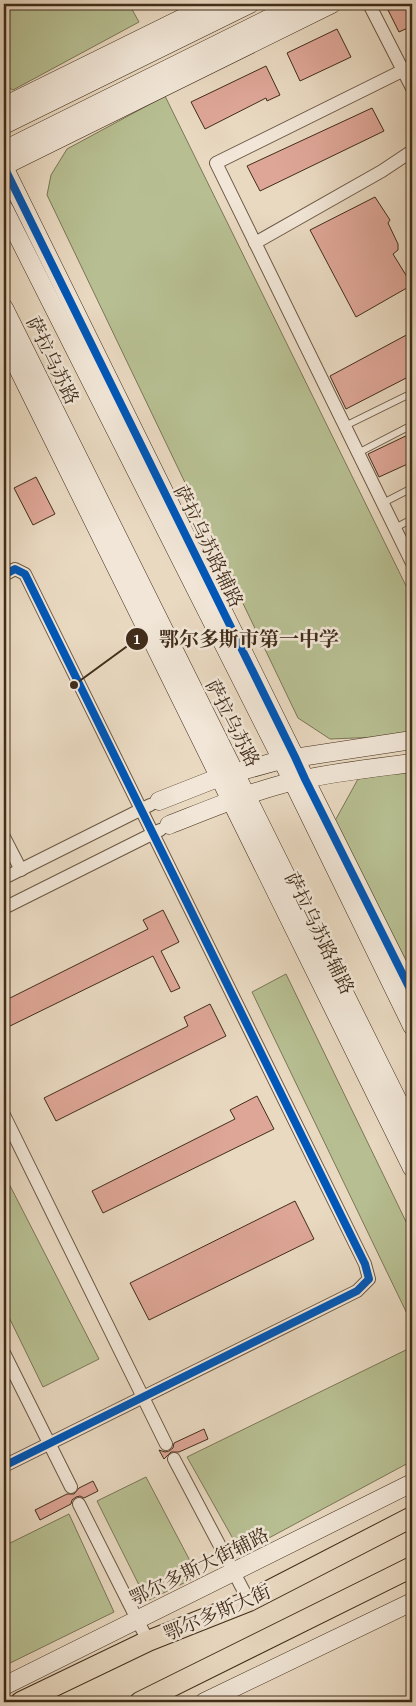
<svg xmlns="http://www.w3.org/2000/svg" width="416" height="1706" viewBox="0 0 416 1706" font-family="'Gentium Book Plus','Noto Serif SC',serif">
<rect width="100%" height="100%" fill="#e9d9c1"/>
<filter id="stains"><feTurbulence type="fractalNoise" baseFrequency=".004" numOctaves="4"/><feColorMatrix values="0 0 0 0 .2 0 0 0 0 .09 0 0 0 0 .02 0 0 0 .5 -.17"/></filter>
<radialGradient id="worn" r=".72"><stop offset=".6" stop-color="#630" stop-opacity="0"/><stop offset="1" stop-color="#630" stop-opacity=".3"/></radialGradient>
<g fill="#b7bf92" stroke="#7c7656">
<path d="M4 4H129L139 22 13 90 4 85Z"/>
<path d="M165 96 412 598V733L379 737 330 739 298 718 47 195 51 175 67 149Z"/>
<path d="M412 771V983L331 828 358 779Z"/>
<path d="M286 974 412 1234V1324L252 992Z"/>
<path d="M4 1174 99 1359 43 1387 4 1307Z"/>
<path d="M412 1347V1461L241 1553 187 1457Z"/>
<path d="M146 1477 198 1576 147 1601 97 1501Z"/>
<path d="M69 1514 114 1612 4 1666V1546Z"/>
</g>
<g fill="#dea697" stroke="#412d1a">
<path d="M385 4H412V26L399 32Z"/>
<path d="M337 29 351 57 300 81 287 53Z"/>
<path d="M266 66 280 95 267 101 266 98 205 129 191 102Z"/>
<path d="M372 108 384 131 260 191 247 166Z"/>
<path d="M375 197 390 220 388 223 398 244V250L393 254 412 285 356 317 310 230Z"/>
<path d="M412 332V375L346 409 330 376Z"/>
<path d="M412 433V462L379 477 368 454Z"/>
<path d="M36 477 55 514 33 525 14 488Z"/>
<path d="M163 910 179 942 161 951 180 988 171 992 153 956 8 1027 4 1018V1001L148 929 143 920Z"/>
<path d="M210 1004 226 1036 56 1121 44 1098 188 1026 184 1017Z"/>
<path d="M257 1096 274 1129 103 1213 92 1191 235 1119 230 1110Z"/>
<path d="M295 1201 314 1239 149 1320 130 1283Z"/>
<path d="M204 1429 208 1439 179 1452H171L164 1459 159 1450 165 1452 169 1451 173 1448 174 1443Z"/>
<path d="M93 1481 98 1491 84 1498 80 1496 76 1497 72 1500 71 1504 40 1520 35 1510 67 1494H74L79 1488Z"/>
</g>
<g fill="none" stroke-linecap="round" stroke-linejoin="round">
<defs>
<g id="lane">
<path d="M345 426 412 393"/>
<path d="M358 453 412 425"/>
<path d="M383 503 412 488"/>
<path d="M395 528 412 519"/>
</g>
<g id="street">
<path d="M369 4 412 88"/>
<path d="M412 66 216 163 412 563"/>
<path d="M255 243 382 171 412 151"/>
<path d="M4 575 15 569 25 574 365 1264 369 1279 357 1291 4 1466"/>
<path d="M4 837 21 870"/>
<path d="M4 878 150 805"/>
<path d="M4 908 160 830"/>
<path d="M4 1115 166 1444"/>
<path d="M4 1353 71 1487"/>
<path d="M174 1459 249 1601"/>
<path d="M79 1504 148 1641"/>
</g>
<g id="secondary">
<path d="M4 106 211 4"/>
<path d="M4 125 250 4"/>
<path d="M4 150 298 4"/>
<path d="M4 166 332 4"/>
<path d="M4 167 295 757 305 779 412 993"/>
<path d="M4 209 293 782 412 1026"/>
<path d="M4 308 412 1129"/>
<path d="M4 340 412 1168"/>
<path d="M159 801 220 777 281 760 412 740"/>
<path d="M169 825C210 809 252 791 295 781 334 772 373 768 412 763"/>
<path d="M4 1686 412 1483"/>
<path d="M204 1702 412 1602"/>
</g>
<g id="primary">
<path d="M21 1702 148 1641 249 1601 412 1517"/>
<path d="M140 1702 412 1567"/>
</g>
</defs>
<use href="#lane" stroke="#6b5844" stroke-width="8"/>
<use href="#street" stroke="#6b5844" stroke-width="14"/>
<use href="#secondary" stroke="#412d1a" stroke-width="19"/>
<use href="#primary" stroke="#412d1a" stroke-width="22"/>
<use href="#lane" stroke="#f1e6d7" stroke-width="6"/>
<use href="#street" stroke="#f1e6d7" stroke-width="12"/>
<use href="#secondary" stroke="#f1e6d7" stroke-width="18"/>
<use href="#primary" stroke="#e9d9c1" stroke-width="20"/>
<defs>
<g id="cycleway">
<path d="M4 167 295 757 305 779 412 993"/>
<path d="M4 575 15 569 25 574 365 1264 369 1279 357 1291 4 1466"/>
</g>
</defs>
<use href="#cycleway" stroke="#f1e6d7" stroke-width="11"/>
<use href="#cycleway" stroke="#0057b8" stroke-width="8"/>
</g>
<g text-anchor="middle" stroke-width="5" stroke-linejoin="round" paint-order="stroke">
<g font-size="19" fill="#412d1a" stroke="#f1e6d7">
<text transform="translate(53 360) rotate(64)" y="7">萨拉乌苏路</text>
<text transform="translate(209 546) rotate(64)" y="7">萨拉乌苏路辅路</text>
<text transform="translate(233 723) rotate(63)" y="7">萨拉乌苏路</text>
<text transform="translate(320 933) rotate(64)" y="7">萨拉乌苏路辅路</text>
<text transform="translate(199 1566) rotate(-26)" y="7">鄂尔多斯大街辅路</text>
<text transform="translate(217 1612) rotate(-23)" y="7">鄂尔多斯大街</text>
</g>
</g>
<path fill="none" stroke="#412d1a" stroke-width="2" d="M74 685L137 639"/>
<g fill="#412d1a" stroke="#f1e6d7" stroke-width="2">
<circle cx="74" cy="685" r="5"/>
<circle cx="137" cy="639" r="12"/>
</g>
<g font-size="15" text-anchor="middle" font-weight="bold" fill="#fff">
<text x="137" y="644">1</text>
</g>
<g font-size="20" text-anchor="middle" font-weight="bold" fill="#412d1a" stroke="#f1e6d7" stroke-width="5" stroke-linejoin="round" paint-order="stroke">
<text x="249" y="646">鄂尔多斯市第一中学</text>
</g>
<rect width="416" height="1706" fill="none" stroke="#e9d9c1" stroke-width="20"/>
<rect x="5" y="5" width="406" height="1696" fill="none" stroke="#412d1a" stroke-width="2.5"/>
<rect x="10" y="10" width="396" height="1686" fill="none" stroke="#412d1a"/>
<rect width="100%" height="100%" filter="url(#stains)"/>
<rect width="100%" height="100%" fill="url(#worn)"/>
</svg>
